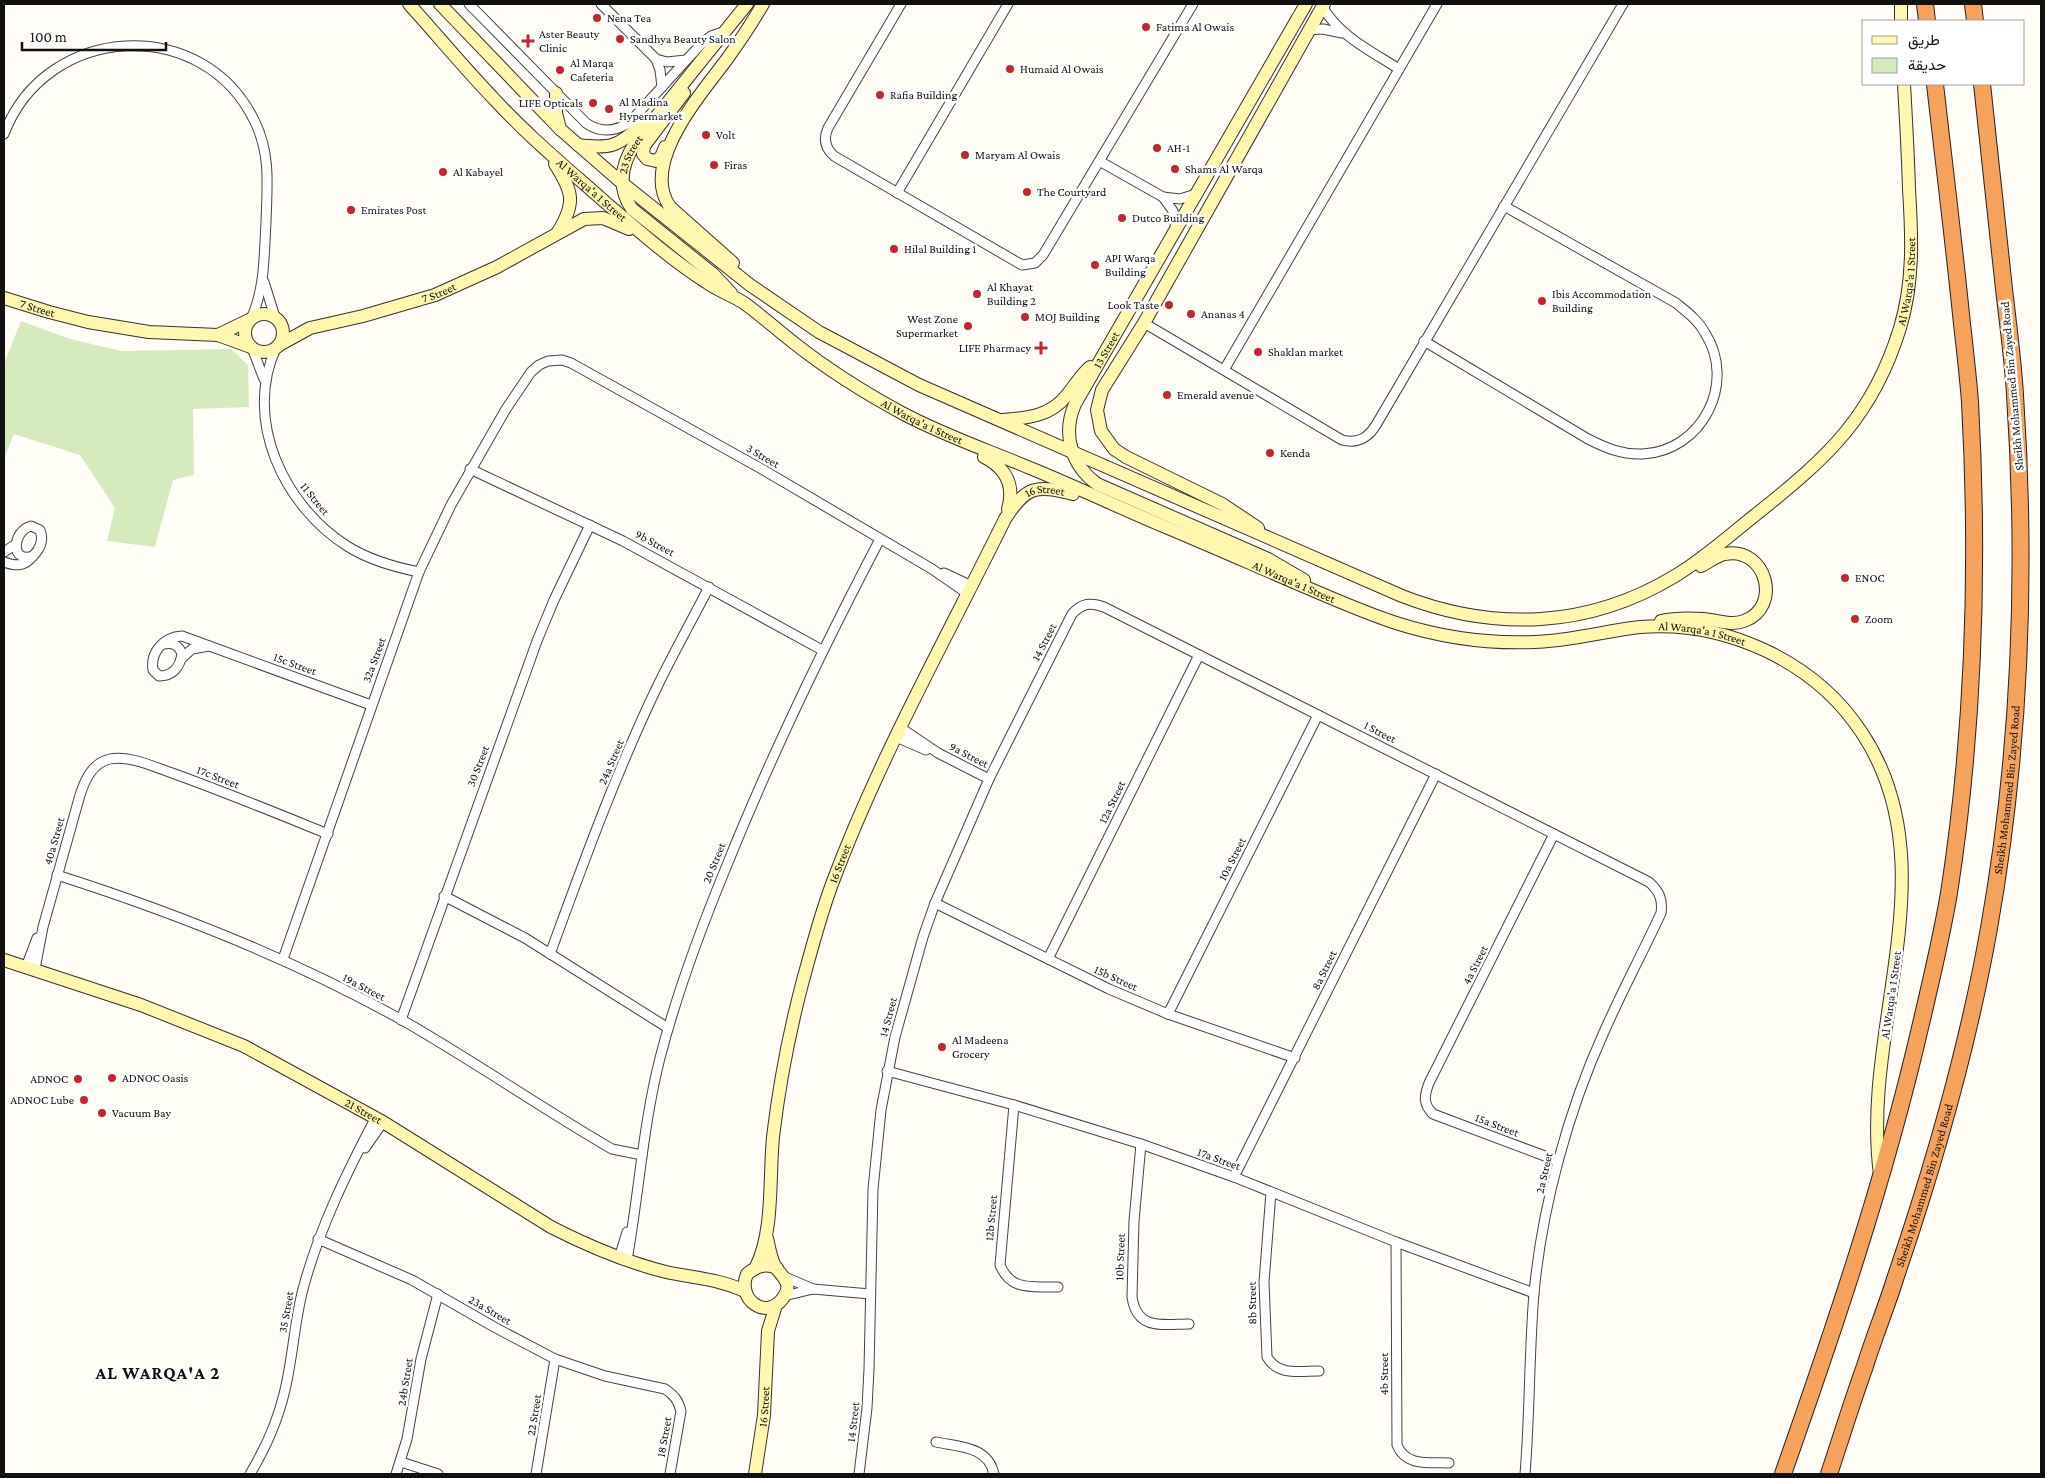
<svg xmlns="http://www.w3.org/2000/svg" width="2045" height="1478" viewBox="0 0 2045 1478" font-family="'Crimson Pro',Vazirmatn,serif">
<rect width="100%" height="100%" fill="#fffdf5"/>
<path fill="#d5ebbd" d="M21 321 70 339 122 351 231 349 248 365 249 407 193 409 194 475 173 480 155 547 107 541 115 508 80 455 14 434 4 458V364Z"/>
<g fill="none" stroke-linecap="round" stroke-linejoin="round">
<defs>
<g id="street">
<path d="M469 4 586 123C600 133 614 132 629 123L702 43 711 36 726 31"/>
<path d="M601 4 656 59 660 70 662 87"/>
<path d="M901 4 828 128C823 139 825 148 834 156L1022 265 1035 263 1043 255 1193 4"/>
<path d="M1322 6C1339 36 1371 51 1399 69"/>
<path d="M1308 30 1323 29 1342 33"/>
<path d="M656 59 667 62 686 60"/>
<path d="M4 134C46 23 204 14 255 122 271 155 267 187 266 222 264 256 265 288 251 319"/>
<path d="M1101 162 1163 197 1173 211 1176 229"/>
<path d="M897 193 1008 4"/>
<path d="M1163 197 1180 199 1196 194"/>
<path d="M264 282 275 317"/>
<path d="M1144 323 1342 440C1358 444 1368 438 1376 425L1623 4"/>
<path d="M1424 341 1588 439C1606 448 1622 455 1643 454 1702 451 1737 383 1705 333 1698 320 1687 312 1676 303L1504 206"/>
<path d="M252 348 264 379"/>
<path d="M276 348C243 420 284 506 347 546 369 560 394 567 419 572"/>
<path d="M1224 370 1437 4"/>
<path d="M470 469 623 541 822 650"/>
<path d="M31 526 40 530C44 540 40 549 33 556 10 564 12 531 31 526Z"/>
<path d="M4 552 16 544"/>
<path d="M4 562C15 566 24 567 32 557"/>
<path d="M944 573 972 586"/>
<path d="M161 645C171 642 178 643 182 654 180 667 173 676 159 676L153 670C150 652 164 637 182 636L371 705"/>
<path d="M181 659 192 649 209 646"/>
<path d="M901 728 938 753 989 779"/>
<path d="M896 737 926 750"/>
<path d="M1554 834 1429 1083C1424 1096 1423 1104 1433 1114L1558 1161"/>
<path d="M57 875C176 913 293 959 402 1020 474 1061 541 1108 612 1149L642 1155"/>
<path d="M444 896 525 938 668 1028"/>
<path d="M935 903 1109 989 1168 1014 1295 1058"/>
<path d="M550 954C583 864 616 772 658 685 674 652 692 620 709 587"/>
<path d="M283 959 419 572 451 505 506 409 531 372 539 365 548 361 562 360 571 363 760 468 932 569 968 594"/>
<path d="M1048 959 1199 655"/>
<path d="M26 967 37 938"/>
<path d="M35 969 43 927 80 795C85 780 92 763 110 759 129 755 154 767 172 773 225 792 276 813 328 834"/>
<path d="M1168 1014 1318 715"/>
<path d="M401 1020 537 641 554 600 590 525"/>
<path d="M887 1071 1014 1105 1141 1144 1234 1177 1396 1242 1534 1293"/>
<path d="M1014 1105 1000 1265C1011 1292 1033 1286 1058 1287"/>
<path d="M1141 1144 1134 1221 1132 1297C1137 1331 1163 1324 1189 1324"/>
<path d="M365 1148 383 1122"/>
<path d="M1234 1177 1436 774"/>
<path d="M1271 1192 1264 1282 1267 1357C1278 1376 1299 1371 1319 1371"/>
<path d="M318 1239 412 1280 496 1328 555 1359 605 1376 665 1389C674 1395 678 1400 681 1411L670 1474"/>
<path d="M1396 1242 1397 1445C1406 1467 1429 1462 1449 1463"/>
<path d="M619 1258 627 1232"/>
<path d="M627 1260C639 1193 643 1125 660 1058 677 992 701 928 727 865 772 753 824 646 880 539"/>
<path d="M785 1277 813 1289"/>
<path d="M784 1296 813 1289 870 1294"/>
<path d="M936 1442C959 1447 988 1446 994 1474"/>
<path d="M401 1462 438 1474"/>
<path d="M250 1474C265 1449 277 1423 284 1394 293 1359 294 1323 303 1289 319 1229 347 1172 376 1117"/>
<path d="M396 1474 407 1439 421 1359 438 1294"/>
<path d="M536 1474 555 1359"/>
<path d="M859 1474 867 1408 869 1369 873 1189 881 1110 895 1037 923 937 935 903 989 779 1072 614C1082 603 1091 602 1104 607L1649 882C1659 891 1663 899 1661 913 1643 952 1622 991 1604 1032 1568 1111 1542 1207 1534 1293 1529 1353 1530 1414 1525 1474"/>
</g>
<g id="secondary">
<path id="s1" d="M409 4C438 36 465 69 495 100 529 137 568 169 605 202 638 230 670 259 706 282 718 291 732 295 744 303 761 315 777 330 794 343 827 369 865 393 902 413 943 435 987 450 1030 468 1077 487 1122 509 1168 528 1211 546 1254 565 1296 583 1329 597 1362 612 1396 623 1440 637 1487 644 1534 642 1570 641 1604 631 1640 627 1725 620 1815 661 1862 733 1951 867 1860 1029 1880 1174"/>
<path id="s2" d="M440 4 560 129 622 183 750 285 819 332 919 385 1402 596C1495 632 1589 628 1675 576 1705 558 1731 534 1759 512 1828 457 1873 416 1900 328 1914 282 1912 236 1909 189 1908 154 1906 119 1904 84"/>
<path d="M1901 4V21"/>
<path d="M556 93V113L560 129"/>
<path d="M578 145C609 149 618 147 641 125"/>
<path d="M665 147 661 157 656 161 647 159 643 154 644 146 684 93"/>
<path d="M555 164C573 192 576 203 558 232"/>
<path d="M733 263 670 207C639 163 702 93 727 59 740 41 752 23 763 4"/>
<path id="s3" d="M731 293 713 274 632 209C617 187 621 164 636 142L747 4"/>
<path id="s4" d="M4 298 49 312 88 322 149 332 218 335 251 347"/>
<circle cx="264" cy="333" r="19"/>
<path d="M218 335 249 320"/>
<path id="s5" d="M279 345 310 328 363 316 435 295 497 267 584 219 603 218 629 229"/>
<path d="M1003 420C1028 418 1051 416 1067 395 1075 385 1081 375 1090 367"/>
<path d="M984 457C1006 468 1015 485 1008 509"/>
<path d="M1258 528 1222 504 1126 457 1114 449 1101 431 1097 410 1102 390 1144 323 1324 4"/>
<path id="s6" d="M1304 580 1268 559 1097 484C1071 465 1062 434 1075 404L1306 4"/>
<path d="M1661 621C1674 618 1689 618 1703 619 1717 620 1730 626 1744 621 1783 607 1766 546 1725 554 1716 556 1709 562 1701 566"/>
<path id="s7" d="M4 960 141 1005 244 1046 383 1122 551 1227C588 1246 626 1262 666 1272 694 1278 719 1279 745 1291"/>
<path d="M767 1238C769 1247 771 1260 776 1268 784 1278 793 1285 783 1298 767 1321 736 1300 747 1274 757 1266 765 1263 777 1268"/>
<path id="s8" d="M756 1267C774 1231 769 1178 773 1137 779 1086 789 1034 802 984 811 951 820 916 832 884 879 758 946 639 1005 519 1027 485 1036 485 1073 494"/>
<path id="s9" d="M755 1474 764 1415 768 1331 776 1305"/>
</g>
<g id="highway">
<path d="M1925 4 1927 21"/>
<path d="M1973 4 1975 21"/>
<path d="M1783 1474C1834 1329 1884 1182 1919 1032 1930 986 1941 940 1949 893 1974 731 1979 566 1970 402 1968 376 1965 350 1962 324 1954 244 1944 164 1935 84"/>
<path id="s10" d="M1829 1474C1841 1438 1852 1402 1865 1366 1874 1337 1886 1308 1895 1279 1934 1165 1968 1047 1989 928 2020 753 2027 573 2015 395 2013 360 2008 324 2004 289 1997 221 1989 152 1982 84"/>
</g>
</defs>
<use href="#street" stroke="#444" stroke-width="11"/>
<use href="#secondary" stroke="#333" stroke-width="14"/>
<use href="#highway" stroke="#222" stroke-width="18"/>
<use href="#street" stroke="#fff" stroke-width="9"/>
<use href="#secondary" stroke="#fff6b0" stroke-width="12"/>
<use href="#highway" stroke="#f5a25d" stroke-width="16"/>
</g>
<g fill="#c4262e" stroke="#fff" stroke-width="2">
<circle cx="597" cy="18" r="5"/>
<circle cx="1146" cy="27" r="5"/>
<circle cx="620" cy="39" r="5"/>
<path d="M525.5 33.5h5v5h5v5h-5v5h-5v-5h-5v-5h5z"/>
<circle cx="1010" cy="69" r="5"/>
<circle cx="560" cy="70" r="5"/>
<circle cx="880" cy="95" r="5"/>
<circle cx="593" cy="103" r="5"/>
<circle cx="609" cy="109" r="5"/>
<circle cx="706" cy="135" r="5"/>
<circle cx="1157" cy="148" r="5"/>
<circle cx="965" cy="155" r="5"/>
<circle cx="714" cy="165" r="5"/>
<circle cx="1175" cy="169" r="5"/>
<circle cx="443" cy="172" r="5"/>
<circle cx="1027" cy="192" r="5"/>
<circle cx="351" cy="210" r="5"/>
<circle cx="1122" cy="218" r="5"/>
<circle cx="894" cy="249" r="5"/>
<circle cx="1095" cy="265" r="5"/>
<circle cx="977" cy="294" r="5"/>
<circle cx="1542" cy="301" r="5"/>
<circle cx="1169" cy="305" r="5"/>
<circle cx="1191" cy="314" r="5"/>
<circle cx="1025" cy="317" r="5"/>
<circle cx="968" cy="326" r="5"/>
<path d="M1038.5 340.5h5v5h5v5h-5v5h-5v-5h-5v-5h5z"/>
<circle cx="1258" cy="352" r="5"/>
<circle cx="1167" cy="395" r="5"/>
<circle cx="1270" cy="453" r="5"/>
<circle cx="1845" cy="578" r="5"/>
<circle cx="1855" cy="619" r="5"/>
<circle cx="942" cy="1047" r="5"/>
<circle cx="112" cy="1078" r="5"/>
<circle cx="78" cy="1079" r="5"/>
<circle cx="84" cy="1100" r="5"/>
<circle cx="102" cy="1113" r="5"/>
</g>
<g text-anchor="middle" stroke-width="5" stroke-linejoin="round" paint-order="stroke">
<g font-size="12" fill="#111" stroke="#fff" text-anchor="start">
<text x="607" y="22">Nena Tea</text>
<text x="1156" y="31">Fatima Al Owais</text>
<text x="539" y="38">Aster Beauty<tspan x="539" dy="14">Clinic</tspan></text>
<text x="630" y="43">Sandhya Beauty Salon</text>
<text x="570" y="67">Al Marqa<tspan x="570" dy="14">Cafeteria</tspan></text>
<text x="1020" y="73">Humaid Al Owais</text>
<text x="890" y="99">Rafia Building</text>
<text x="619" y="106">Al Madina<tspan x="619" dy="14">Hypermarket</tspan></text>
<text x="583" y="107" text-anchor="end">LIFE Opticals</text>
<text x="716" y="139">Volt</text>
<text x="1167" y="152">AH-1</text>
<text x="975" y="159">Maryam Al Owais</text>
<text x="724" y="169">Firas</text>
<text x="1185" y="173">Shams Al Warqa</text>
<text x="453" y="176">Al Kabayel</text>
<text x="1037" y="196">The Courtyard</text>
<text x="361" y="214">Emirates Post</text>
<text x="1132" y="222">Dutco Building</text>
<text x="904" y="253">Hilal Building 1</text>
<text x="1105" y="262">API Warqa<tspan x="1105" dy="14">Building</tspan></text>
<text x="987" y="291">Al Khayat<tspan x="987" dy="14">Building 2</tspan></text>
<text x="1552" y="298">Ibis Accommodation<tspan x="1552" dy="14">Building</tspan></text>
<text x="1159" y="309" text-anchor="end">Look Taste</text>
<text x="1201" y="318">Ananas 4</text>
<text x="1035" y="321">MOJ Building</text>
<text x="958" y="323" text-anchor="end">West Zone<tspan x="958" dy="14">Supermarket</tspan></text>
<text x="1031" y="352" text-anchor="end">LIFE Pharmacy</text>
<text x="1268" y="356">Shaklan market</text>
<text x="1177" y="399">Emerald avenue</text>
<text x="1280" y="457">Kenda</text>
<text x="1855" y="582">ENOC</text>
<text x="1865" y="623">Zoom</text>
<text x="952" y="1044">Al Madeena<tspan x="952" dy="14">Grocery</tspan></text>
<text x="122" y="1082">ADNOC Oasis</text>
<text x="68" y="1083" text-anchor="end">ADNOC</text>
<text x="74" y="1104" text-anchor="end">ADNOC Lube</text>
<text x="112" y="1117">Vacuum Bay</text>
</g>
<g font-size="12" fill="#111" stroke="#fff">
<text dy="4" stroke="none"><textPath href="#s3" startOffset="188">23 Street</textPath></text>
<text dy="4" stroke="none"><textPath href="#s1" startOffset="261">Al Warqa'a 1 Street</textPath></text>
<text dy="4" stroke="none"><textPath href="#s2" startOffset="1816">Al Warqa'a 1 Street</textPath></text>
<text dy="4" stroke="none"><textPath href="#s5" startOffset="169">7 Street</textPath></text>
<text dy="4" stroke="none"><textPath href="#s4" startOffset="35">7 Street</textPath></text>
<text dy="4" stroke="none"><textPath href="#s6" startOffset="381">13 Street</textPath></text>
<text transform="translate(2012 386) rotate(-95)" y="4">Sheikh Mohammed Bin Zayed Road</text>
<text dy="4" stroke="none"><textPath href="#s1" startOffset="666">Al Warqa'a 1 Street</textPath></text>
<text transform="translate(763 456) rotate(30)" y="4">3 Street</text>
<text dy="4" stroke="none"><textPath href="#s8" startOffset="849">16 Street</textPath></text>
<text transform="translate(315 499) rotate(51)" y="4">11 Street</text>
<text transform="translate(655 543) rotate(28)" y="4">9b Street</text>
<text dy="4" stroke="none"><textPath href="#s1" startOffset="1071">Al Warqa'a 1 Street</textPath></text>
<text dy="4" stroke="none"><textPath href="#s1" startOffset="1491">Al Warqa'a 1 Street</textPath></text>
<text transform="translate(1044 642) rotate(-63)" y="4">14 Street</text>
<text transform="translate(374 660) rotate(-70)" y="4">32a Street</text>
<text transform="translate(295 664) rotate(20)" y="4">15c Street</text>
<text transform="translate(1380 732) rotate(27)" y="4">1 Street</text>
<text transform="translate(969 755) rotate(27)" y="4">9a Street</text>
<text transform="translate(611 762) rotate(-67)" y="4">24a Street</text>
<text transform="translate(478 766) rotate(-69)" y="4">30 Street</text>
<text transform="translate(218 777) rotate(21)" y="4">17c Street</text>
<text dy="4" stroke="none"><textPath href="#s10" startOffset="709">Sheikh Mohammed Bin Zayed Road</textPath></text>
<text transform="translate(1112 802) rotate(-64)" y="4">12a Street</text>
<text transform="translate(54 841) rotate(-74)" y="4">40a Street</text>
<text transform="translate(1232 859) rotate(-63)" y="4">10a Street</text>
<text transform="translate(714 863) rotate(-68)" y="4">20 Street</text>
<text dy="4" stroke="none"><textPath href="#s8" startOffset="414">16 Street</textPath></text>
<text transform="translate(1475 965) rotate(-63)" y="4">4a Street</text>
<text transform="translate(1324 970) rotate(-64)" y="4">8a Street</text>
<text transform="translate(1116 978) rotate(24)" y="4">15b Street</text>
<text transform="translate(364 987) rotate(27)" y="4">19a Street</text>
<text transform="translate(1891 995) rotate(-82)" y="4">Al Warqa'a 1 Street</text>
<text transform="translate(888 1017) rotate(-75)" y="4">14 Street</text>
<text dy="4" stroke="none"><textPath href="#s7" startOffset="391">21 Street</textPath></text>
<text transform="translate(1497 1125) rotate(21)" y="4">15a Street</text>
<text transform="translate(1219 1159) rotate(20)" y="4">17a Street</text>
<text transform="translate(1544 1173) rotate(-77)" y="4">2a Street</text>
<text dy="4" stroke="none"><textPath href="#s10" startOffset="304">Sheikh Mohammed Bin Zayed Road</textPath></text>
<text transform="translate(991 1218) rotate(-85)" y="4">12b Street</text>
<text transform="translate(1120 1257) rotate(-88)" y="4">10b Street</text>
<text transform="translate(1252 1303) rotate(-91)" y="4">8b Street</text>
<text transform="translate(490 1310) rotate(30)" y="4">23a Street</text>
<text transform="translate(286 1312) rotate(-80)" y="4">35 Street</text>
<text transform="translate(1384 1374) rotate(-90)" y="4">4b Street</text>
<text transform="translate(405 1382) rotate(-81)" y="4">24b Street</text>
<text dy="4" stroke="none"><textPath href="#s9" startOffset="68">16 Street</textPath></text>
<text transform="translate(534 1415) rotate(-81)" y="4">22 Street</text>
<text transform="translate(853 1422) rotate(-84)" y="4">14 Street</text>
<text transform="translate(664 1437) rotate(-80)" y="4">18 Street</text>
</g>
<g font-size="18" font-weight="bold" letter-spacing="1" fill="#111" stroke="#fff">
<text x="158" y="1379">AL WARQA'A 2</text>
</g>
</g>
<rect width="2045" height="1478" fill="none" stroke="#111111" stroke-width="10"/>
<rect x="1862" y="20" width="162" height="65" fill="#ffffff" stroke="#a0a0a0"/>
<rect x="1872" y="36" width="25" height="8" fill="#fff6b0" stroke="#a0a0a0"/>
<text x="1908" y="45" font-size="15" fill="#111111">طريق</text>
<rect x="1872" y="58" width="25" height="15" fill="#d5ebbd" stroke="#a0a0a0"/>
<text x="1908" y="70" font-size="15" fill="#111111">حديقة</text>
<path d="M22 42v8h144v-8" fill="none" stroke="#111111" stroke-width="2.5"/>
<text x="30" y="42" font-size="15" fill="#111111" stroke="#ffffff" stroke-width="4" paint-order="stroke">100 m</text>
</svg>
